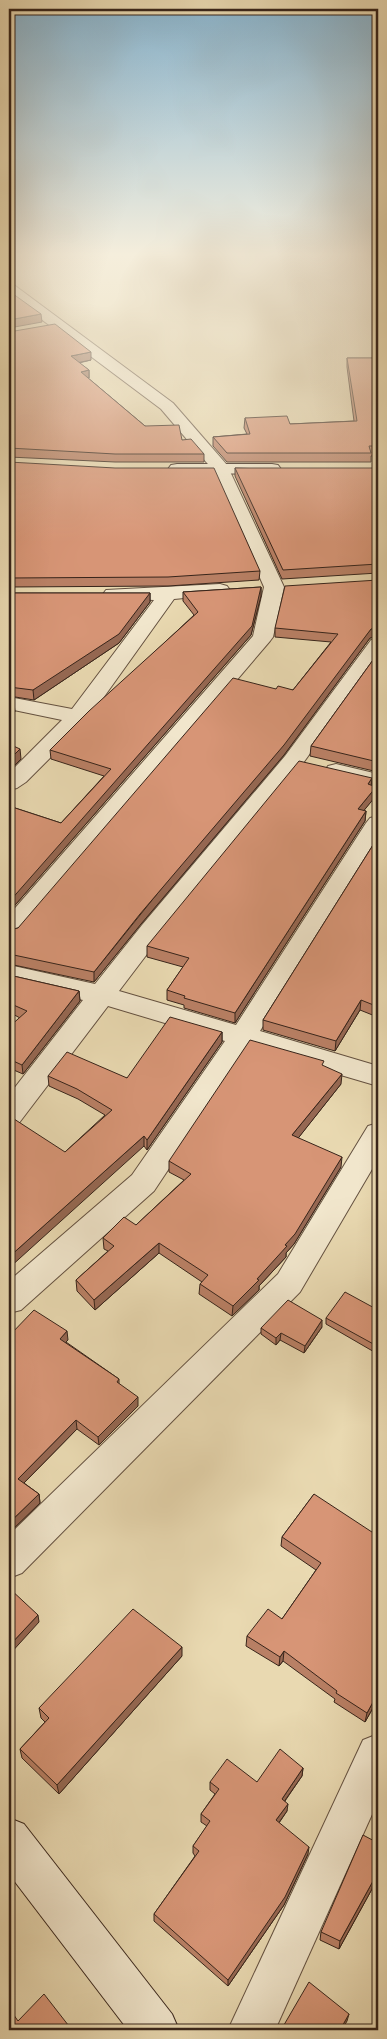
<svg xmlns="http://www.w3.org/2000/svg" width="387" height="2039" viewBox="0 0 387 2039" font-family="Alegreya,serif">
<rect width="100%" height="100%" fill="#e9d9b1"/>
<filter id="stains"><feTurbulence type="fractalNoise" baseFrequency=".004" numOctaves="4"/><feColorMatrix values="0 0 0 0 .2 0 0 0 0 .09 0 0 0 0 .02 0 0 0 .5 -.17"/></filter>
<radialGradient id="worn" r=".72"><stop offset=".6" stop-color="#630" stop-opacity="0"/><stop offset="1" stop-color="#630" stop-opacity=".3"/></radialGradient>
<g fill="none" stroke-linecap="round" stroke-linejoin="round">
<defs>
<g id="street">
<path d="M9 284 14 285 173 403 227 465 284 587 273 637 270 641 18 937 9 939V915L253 636 264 587 213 470 161 409 9 295Z"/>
<path d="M220 584 227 586 230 590 227 594 174 599 86 722 26 782 17 788 9 790V773L62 720 9 709V697L72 709 154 600 106 598 103 594 106 590Z"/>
<path d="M378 638V658L301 766 160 937 119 991 236 1025 366 823 370 818 378 816V842L260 1031 378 1066V1086L249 1048 154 1191 21 1310 9 1313V1281L132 1175 225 1041 108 1006 19 1123 9 1126V1095L83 1000 9 983V965L95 984 142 925 285 756 371 640Z"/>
<path d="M336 764 378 774V788L328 776 325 771 328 766Z"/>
<path d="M378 1123V1159L300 1292 22 1573 9 1578V1535L278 1274 368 1126Z"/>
<path d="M378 1734V1801L275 2030H228L363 1740Z"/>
</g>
<g id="secondary">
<path d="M177 464H272L278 465 281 469 278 473 272 474 171 473 168 469 171 465Z"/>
<path d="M9 1818 24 1824 172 2014 179 2030H128L9 1874Z"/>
</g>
</defs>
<use href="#street" stroke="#645140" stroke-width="2"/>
<use href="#secondary" stroke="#37241a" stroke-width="2"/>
<use href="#street" fill="#f1e6cc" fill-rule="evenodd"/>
<use href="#secondary" fill="#f1e6cc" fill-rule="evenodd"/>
</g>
<g fill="#b98065" stroke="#37241a">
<path d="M9 332 91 360 79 363 89 370V378H88L145 426 182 440 204 454V462H115L9 457Z"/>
<path d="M347 358H378V455L371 456V462H227L213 446V437L247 434 244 428 245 418 290 424 354 421 347 367Z"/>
<path d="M9 462 260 571 259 580 168 586 9 587Z"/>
<path d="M235 468 378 473V573L282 579 235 476Z"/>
<path d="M378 580V637L377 636 370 638 284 755 141 924 94 982 9 964V930L18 928 276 689 293 690 331 642 275 637V628Z"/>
<path d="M261 587V596L251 635 9 912V806L61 823 104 776 51 759 50 750 194 615 183 601V592Z"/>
<path d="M9 593H150V602L119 643 34 700 9 696Z"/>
<path d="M378 653V772L310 756 311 746Z"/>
<path d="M372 778V786L376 787 375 797 363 811H366L365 821 235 1023 184 1008V1005L167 1000V990L183 967 147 957V946Z"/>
<path d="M378 837V1013L375 1016 360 1010 335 1051 263 1030V1020Z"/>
<path d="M9 975 79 991 80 1001 23 1074 9 1068V1027L20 1018 9 1012Z"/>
<path d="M222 1032V1042L147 1150 144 1146 65 1152 105 1115 78 1099 49 1086 48 1076 127 1078Z"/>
<path d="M323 1066 341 1084 298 1138 341 1167 294 1244 286 1253V1257L259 1286V1290L232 1316 199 1294 200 1284 202 1282 159 1253 95 1310 77 1291 76 1280 108 1251 104 1249 103 1238 136 1225 184 1180 169 1172V1161Z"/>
<path d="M378 1310V1350L376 1353 326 1324V1318Z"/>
<path d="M322 1327 304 1353 280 1340 276 1345 261 1334V1328Z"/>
<path d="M9 1336 68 1340 66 1342 119 1379V1384L138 1406 99 1445 77 1429 24 1483 39 1494 40 1503 9 1533Z"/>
<path d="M314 1494 378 1699 365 1722 334 1702 335 1699 283 1661 279 1666 246 1646 247 1636 282 1619 316 1570 281 1546 282 1537Z"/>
<path d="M182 1656 59 1794 22 1758 20 1749 45 1722 41 1718 39 1708Z"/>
<path d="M303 1768 302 1776 285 1801 287 1811 279 1823 308 1854 284 1905 228 1986 154 1921V1914L195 1856 193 1853V1846L207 1826 201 1822V1814L215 1794 210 1790V1782H257Z"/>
<path d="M378 1843V1893L372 1889 339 1949 320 1940 321 1932Z"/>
</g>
<g fill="#966853" stroke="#37241a">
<path d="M41 314 42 322 9 328V320Z"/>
<path d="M91 352V360L71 364V356Z"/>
<path d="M89 370V378L81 380V372Z"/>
<path d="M261 587V596L251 635 9 912V902Z"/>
<path d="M150 593V602L119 643 34 700 33 690Z"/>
<path d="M378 627 377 636 370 638 284 755 141 924 94 982V972L371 629Z"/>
<path d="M14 703 15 712 9 716V706Z"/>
<path d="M20 749 21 759 9 771V760Z"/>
<path d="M372 778 371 788 368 784Z"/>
<path d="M376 787 375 797 357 819 358 809Z"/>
<path d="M366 811 365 821 235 1023V1013Z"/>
<path d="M79 991 80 1001 23 1074 22 1065Z"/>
<path d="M361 1000 360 1010 335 1051 336 1041Z"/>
<path d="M378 1003V1013L375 1016 376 1006Z"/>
<path d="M222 1032V1042L147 1150V1140Z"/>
<path d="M342 1074 341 1084 292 1146V1135Z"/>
<path d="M144 1136V1146L9 1268V1257Z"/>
<path d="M342 1157 341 1167 294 1244 286 1253V1257L259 1286V1290L232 1316 233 1306 257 1279 285 1245Z"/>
<path d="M159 1243V1253L95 1310 94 1300Z"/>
<path d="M322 1320V1327L304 1353 305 1346Z"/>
<path d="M67 1331 68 1340 61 1347 60 1339Z"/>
<path d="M281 1333 280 1340 276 1345V1338Z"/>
<path d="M138 1397V1406L99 1445 98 1437Z"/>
<path d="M76 1420 77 1429 20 1487 18 1479Z"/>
<path d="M39 1494 40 1503 9 1533V1523Z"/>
<path d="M38 1615 39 1622 9 1655V1646Z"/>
<path d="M182 1647V1656L59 1794 57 1785Z"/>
<path d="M284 1651 283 1661 279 1666 280 1657Z"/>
<path d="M378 1693V1699L365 1722 367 1713Z"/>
<path d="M303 1768 302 1776 281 1806 282 1799Z"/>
<path d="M288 1804 287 1811 275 1828 276 1820Z"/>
<path d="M309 1847 308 1854 284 1905 228 1986V1980Z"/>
<path d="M373 1881 372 1889 339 1949 340 1941Z"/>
<path d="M349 2014 347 2021 342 2030H340Z"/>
</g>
<g fill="#d79576" stroke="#37241a">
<path d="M9 291 41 314 9 320Z"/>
<path d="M55 324 91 352 71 356 89 370 81 372 145 426 179 425 182 440 191 439 204 454H115L9 448V332Z"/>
<path d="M347 358H378V446H369L371 453H227L213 437 250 434 245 418 287 416 290 424 357 421Z"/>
<path d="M9 462 115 468H214L260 571 168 577 9 578Z"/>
<path d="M235 468H376L378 473V564L283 570Z"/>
<path d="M378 580V627L371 629 284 745 140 914 94 972 9 954V930L18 928 233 678 276 689 278 686 293 690 338 634 275 628 285 586Z"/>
<path d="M261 587 252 626 9 902V806L61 823 111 769 50 750 89 711 198 612 183 592Z"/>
<path d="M9 593H150L119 634 33 690 9 687Z"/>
<path d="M378 653V762L311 746Z"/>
<path d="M9 701 14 703 9 706Z"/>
<path d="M9 744 20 749 9 760Z"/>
<path d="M299 761 372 778 368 784 376 787 358 809 366 811 235 1013 184 998 185 996 167 990 189 958 147 946Z"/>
<path d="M378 837V1003L376 1006 361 1000 336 1041 263 1020Z"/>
<path d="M9 975 79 991 22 1065 9 1059V1027L27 1011 9 1003Z"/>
<path d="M170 1017 222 1032 147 1140 144 1136 9 1257V1118L11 1117 65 1152 112 1110 77 1089 48 1076 67 1052 127 1078Z"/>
<path d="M250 1040 324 1061 322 1065 342 1074 292 1135 342 1157 295 1234 285 1245 287 1246 257 1279 259 1280 233 1306 200 1284 208 1275 159 1243 94 1300 76 1280 114 1246 103 1238 124 1217 136 1225 191 1174 169 1161Z"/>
<path d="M345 1292 378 1310V1344L377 1346 326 1318Z"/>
<path d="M288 1300 322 1320 305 1346 281 1333 276 1338 261 1328Z"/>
<path d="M34 1310 67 1331 60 1339 119 1379 117 1382 138 1397 98 1437 76 1420 18 1479 39 1494 9 1523V1336Z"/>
<path d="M314 1494 378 1536V1535V1693L367 1713 336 1693 337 1691 284 1651 280 1657 247 1636 268 1609 282 1619 321 1563 282 1537Z"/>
<path d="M9 1588 38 1615 9 1646Z"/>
<path d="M133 1609 182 1647 57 1785 20 1749 49 1718 39 1708Z"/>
<path d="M280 1749 303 1768 282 1799 288 1804 276 1820 309 1847 285 1897 228 1980 154 1914 199 1851 193 1846 210 1821 201 1814 219 1789 210 1782 227 1759 257 1782Z"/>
<path d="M363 1835 378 1843V1883L373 1881 340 1941 321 1932Z"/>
<path d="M309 1982 349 2014 340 2030H281Z"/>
<path d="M44 1994 72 2030H9V2008L18 2021Z"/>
</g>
<linearGradient id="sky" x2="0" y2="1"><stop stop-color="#88b6d2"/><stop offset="0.47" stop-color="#f5eedc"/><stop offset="1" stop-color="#f5eedc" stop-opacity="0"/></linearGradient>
<rect width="387" height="542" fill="url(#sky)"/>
<rect width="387" height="2039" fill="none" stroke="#e9d9b1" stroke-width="30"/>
<rect x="10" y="10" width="367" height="2019" fill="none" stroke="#37241a" stroke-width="2.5"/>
<rect x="15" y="15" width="357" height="2009" fill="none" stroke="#37241a"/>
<rect width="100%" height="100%" filter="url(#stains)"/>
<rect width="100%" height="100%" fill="url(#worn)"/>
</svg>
